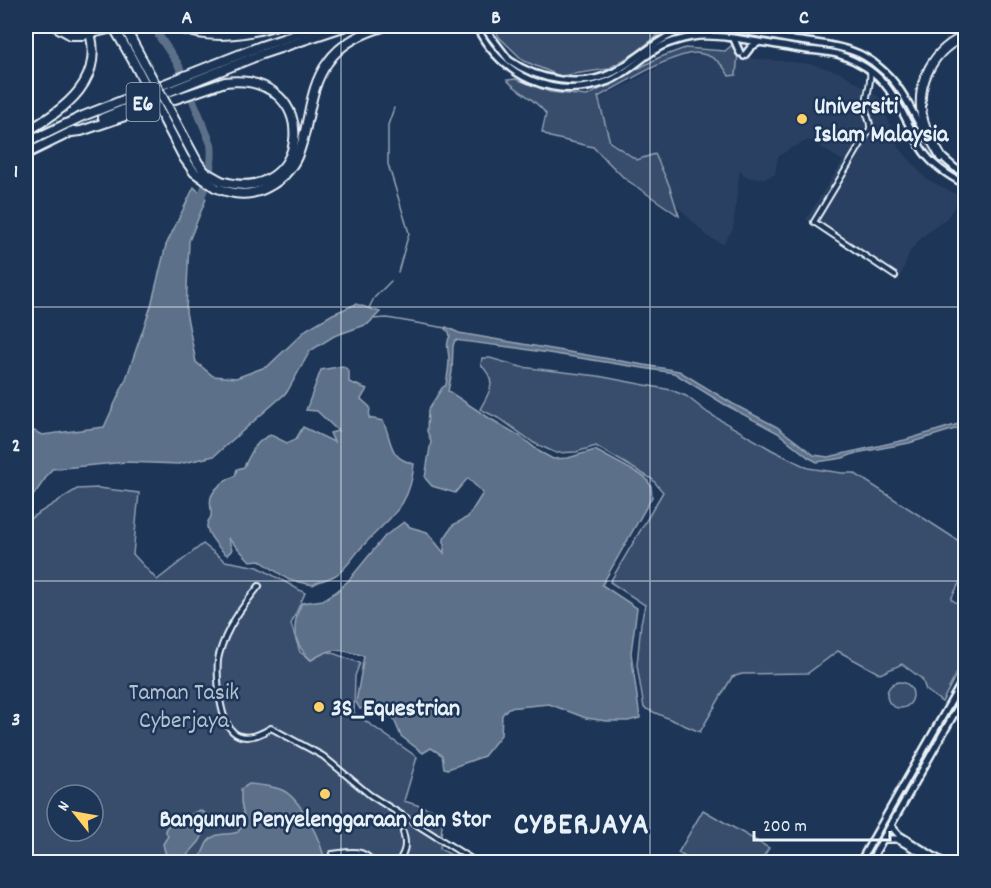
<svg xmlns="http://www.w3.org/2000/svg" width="991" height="888" viewBox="0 0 991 888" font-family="Dekko,sans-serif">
<rect width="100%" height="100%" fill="#1d3557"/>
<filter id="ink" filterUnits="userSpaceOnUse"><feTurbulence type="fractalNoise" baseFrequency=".0167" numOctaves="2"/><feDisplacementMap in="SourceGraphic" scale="12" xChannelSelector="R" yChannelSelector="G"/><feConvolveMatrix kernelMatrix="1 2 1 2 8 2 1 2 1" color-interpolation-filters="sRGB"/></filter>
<g filter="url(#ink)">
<path fill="#2a4162" d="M707 54 811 64 842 73 880 98 898 146 925 178 961 197 947 218 922 237 910 251 899 281 806 219 843 161 809 140 789 149 778 157 775 174 766 178H750L742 174 740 168 733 229 723 244 708 237 605 133 593 101 625 86 675 58Z"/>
<g fill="#374d6c" stroke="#909fb2" stroke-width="1.5" fill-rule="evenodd">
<path d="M494 26H682L666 29 635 53 608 69 560 76 524 61 499 37Z"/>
<path d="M732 45 738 53 736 75 729 76C722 61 706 50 688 54 658 61 625 83 598 97L610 142 637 160 655 154 669 185 679 216 624 178 593 147 550 137 542 132 546 114C536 99 519 93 507 80L516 79 550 92 587 96 658 58 685 48 725 51Z"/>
<path d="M482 358H490L521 367 598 376 671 390 686 396 708 413 772 450 808 468 842 473H854L965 545V572L951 599 965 609V657L942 702 926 690 922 679 902 664 880 674 838 651 808 673 742 674 732 677 700 732 644 708 637 665 641 623 645 605 610 582 663 492 652 479 596 446 576 452 556 453 534 443 502 420 480 409C490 391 498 382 481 365Z"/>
<path d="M98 488 139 493 133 554 157 580 203 544 225 561 258 567 305 593 291 624 300 652 311 660 327 651 360 663 355 676 354 713 417 757 404 801 443 813 440 849 465 862H26V521L77 489ZM57 795H93V831H57Z"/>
<circle cx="900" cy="695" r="13"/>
<path d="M703 810 769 848 760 862H694L678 853Z"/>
</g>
<g fill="#5d7089" stroke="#95a4b5" stroke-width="1.5">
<path d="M194 187 206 199 189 241 186 312 196 362 213 376 236 378 268 366 307 329 333 314 356 304 380 312 368 324 334 336 310 351 287 392 214 456 179 464 126 462 52 469 26 506V427L42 435 104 427 126 379 151 306 166 245Z"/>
<path d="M446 327 459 333 679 371 733 404 777 427 814 455 828 457 905 440 965 422V426L909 443 856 453 843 458 817 462 808 457 778 433 724 404 674 373 517 348 455 340 453 346 452 372 448 391 489 418 520 436 540 452 553 459 568 458 595 450 645 477 651 486 652 497 602 585 637 608 631 653 640 718 628 721H606L586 718 549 704 508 708 502 715 501 735 484 756 448 769 444 768 442 755 431 748 423 753 401 736 390 710 375 704 360 709 356 702 364 656C339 649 334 646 311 660 293 644 291 624 302 603L323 600 336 592 349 580 385 536 404 522 410 527 427 532 444 553V539L453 525 468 517 483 493 468 478 455 493 432 486 425 478 431 441 427 431 428 410 442 388 446 385C447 378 449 368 449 360 449 351 445 344 450 336L449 332 445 329Z"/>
<path d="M343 366 349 371V382L367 389 361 399 370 407 369 418 383 421C393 443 388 458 414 464 410 510 388 517 360 549 353 557 345 571 334 576 327 580 320 580 313 585L289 580 259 560 250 561 228 538 232 550 227 555C220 550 206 533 207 525 208 518 209 523 211 516 212 510 209 503 211 497 215 487 226 480 235 476L237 469 244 467C251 453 256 440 271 435L287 443 296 439 303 427 334 442 330 433 338 431 317 411 306 410 321 370Z"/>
<path d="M249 784C260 785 272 786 282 790 301 798 322 843 325 862H195C205 857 203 840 215 836 222 833 230 835 238 832L245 821 241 802V789Z"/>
<path d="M199 810 205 813 211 820 199 842 181 862H168L170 857 165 852 163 844 168 836 165 830 175 816 184 819Z"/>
</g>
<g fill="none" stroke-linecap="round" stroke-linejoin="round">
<g stroke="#95a4b5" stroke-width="1.5">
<path d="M394 108 388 125V164L409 233 398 272"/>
<path d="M369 308 374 298 391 281"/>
<path d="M372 319 387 318 446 328"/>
</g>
<path stroke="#5d7089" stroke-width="8" d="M158 26 159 36 178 64 211 144C214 166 206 184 198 205"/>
<defs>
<g id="street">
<path d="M870 71C872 84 865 96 866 110 867 117 871 122 870 129L814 222 895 276"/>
<path d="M259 586C242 607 226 628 219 655 216 666 218 680 219 692 223 726 234 751 271 728L323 756 370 795 476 862"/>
<path d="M332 854C349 852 362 848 373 862"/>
<path d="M398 862C405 852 407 845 403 832"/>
</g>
<g id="secondary">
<path d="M476 26C501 76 554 102 609 81 629 73 643 55 662 46 671 42 682 39 692 37 717 32 773 45 800 49 813 51 828 51 840 55 882 70 891 90 910 127 915 136 919 147 926 155 936 168 951 177 966 185"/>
<path d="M483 26 509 60C537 80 582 89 614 72 638 59 657 38 684 30 712 23 764 35 793 40 813 43 833 44 852 51 861 54 871 60 879 67 903 86 912 113 927 138"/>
<path d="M734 39 740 53"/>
<path d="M744 56 751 47 758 43"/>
<path d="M940 155 955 168 966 173"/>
<path d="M891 826 899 835 943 862"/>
<path d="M884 839H897L925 855"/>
<path d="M860 862 966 675"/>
<path d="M870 862 966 693"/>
</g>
<g id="highway">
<path d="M55 26 71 35H84"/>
<path d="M176 26C207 40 241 36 274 26"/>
<path d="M722 26H737"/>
<path d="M710 29 721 26"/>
<path d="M96 32 120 26"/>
<path d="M103 118 262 54 346 26"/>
<path d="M26 132C66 108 107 80 88 26"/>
<path d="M71 132 81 131 225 82C325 71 311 209 221 181"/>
<path d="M26 143 83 116 261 46 323 26"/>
<path d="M26 154 73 131"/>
<path d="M941 157C934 144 924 130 922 115 916 82 934 48 966 36"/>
<path d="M215 187C234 195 250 197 268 187 318 161 298 102 328 62 342 42 363 33 386 26"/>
</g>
</defs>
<use href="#street" stroke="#e8f1f8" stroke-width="8"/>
<use href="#secondary" stroke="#e8f1f8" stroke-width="10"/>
<use href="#highway" stroke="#e8f1f8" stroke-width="12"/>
<use href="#street" stroke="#1d3557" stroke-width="4"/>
<use href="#secondary" stroke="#1d3557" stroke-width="5"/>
<use href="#highway" stroke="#1d3557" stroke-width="8"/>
<defs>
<g id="highway-bridge">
<path d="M113 26 132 59 184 158 194 172 215 187"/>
<path d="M124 26 198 163 205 172 221 181"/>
</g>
</defs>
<use href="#highway-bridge" stroke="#e8f1f8" stroke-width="12" stroke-linecap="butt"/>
<use href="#highway-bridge" stroke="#1d3557" stroke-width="8"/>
</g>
</g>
<path fill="none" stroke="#e8f1f8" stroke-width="1.5" stroke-opacity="0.55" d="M341 26V862M650 26V862M26 307H966M26 581H966"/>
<g fill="#ffd166" stroke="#1d3557" stroke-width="2">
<circle cx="802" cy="119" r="6"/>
<circle cx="319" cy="707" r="6"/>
<circle cx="325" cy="794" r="6"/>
</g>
<g text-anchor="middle" stroke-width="5" stroke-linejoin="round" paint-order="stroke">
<rect fill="#1d3557" stroke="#abb9c8" stroke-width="1.5" x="126.5" y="83" width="33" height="38" rx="4.5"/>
<g font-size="22" font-weight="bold" fill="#e8f1f8">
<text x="143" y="110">E6</text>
</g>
<g font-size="24" font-weight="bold" fill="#e8f1f8" stroke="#1d3557" text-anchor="start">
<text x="814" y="113">Universiti<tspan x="814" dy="28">Islam Malaysia</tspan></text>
<text x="331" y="715">3S_Equestrian</text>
<text x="325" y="826" text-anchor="middle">Bangunun Penyelenggaraan dan Stor</text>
</g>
<g font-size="24" fill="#b3c0ce" stroke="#1d3557">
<text x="184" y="699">Taman Tasik<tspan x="184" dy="28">Cyberjaya</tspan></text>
</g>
<g font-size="30" font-weight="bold" letter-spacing="1.5" fill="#e8f1f8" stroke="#1d3557">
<text x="582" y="833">CYBERJAYA</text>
</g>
</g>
<rect width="991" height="888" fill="none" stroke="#1d3557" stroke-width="66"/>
<g transform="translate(75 813) rotate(301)"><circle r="28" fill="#1d3557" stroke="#6e8097" stroke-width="1.5"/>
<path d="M0-4.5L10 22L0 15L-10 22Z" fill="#ffd166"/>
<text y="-9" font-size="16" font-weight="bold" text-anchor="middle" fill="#e8f1f8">N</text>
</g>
<path d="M754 831v9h136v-9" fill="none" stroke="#e8f1f8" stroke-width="3"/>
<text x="763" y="831" font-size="18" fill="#e8f1f8" stroke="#1d3557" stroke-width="4.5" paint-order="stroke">200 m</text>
<rect x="33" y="33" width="925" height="822" fill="none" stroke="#e8f1f8" stroke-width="2"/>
<g font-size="20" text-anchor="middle" font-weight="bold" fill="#e8f1f8">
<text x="187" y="23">A</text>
<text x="496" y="23">B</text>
<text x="804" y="23">C</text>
<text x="16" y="177">1</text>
<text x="16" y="451">2</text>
<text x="16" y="725">3</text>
</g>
</svg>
